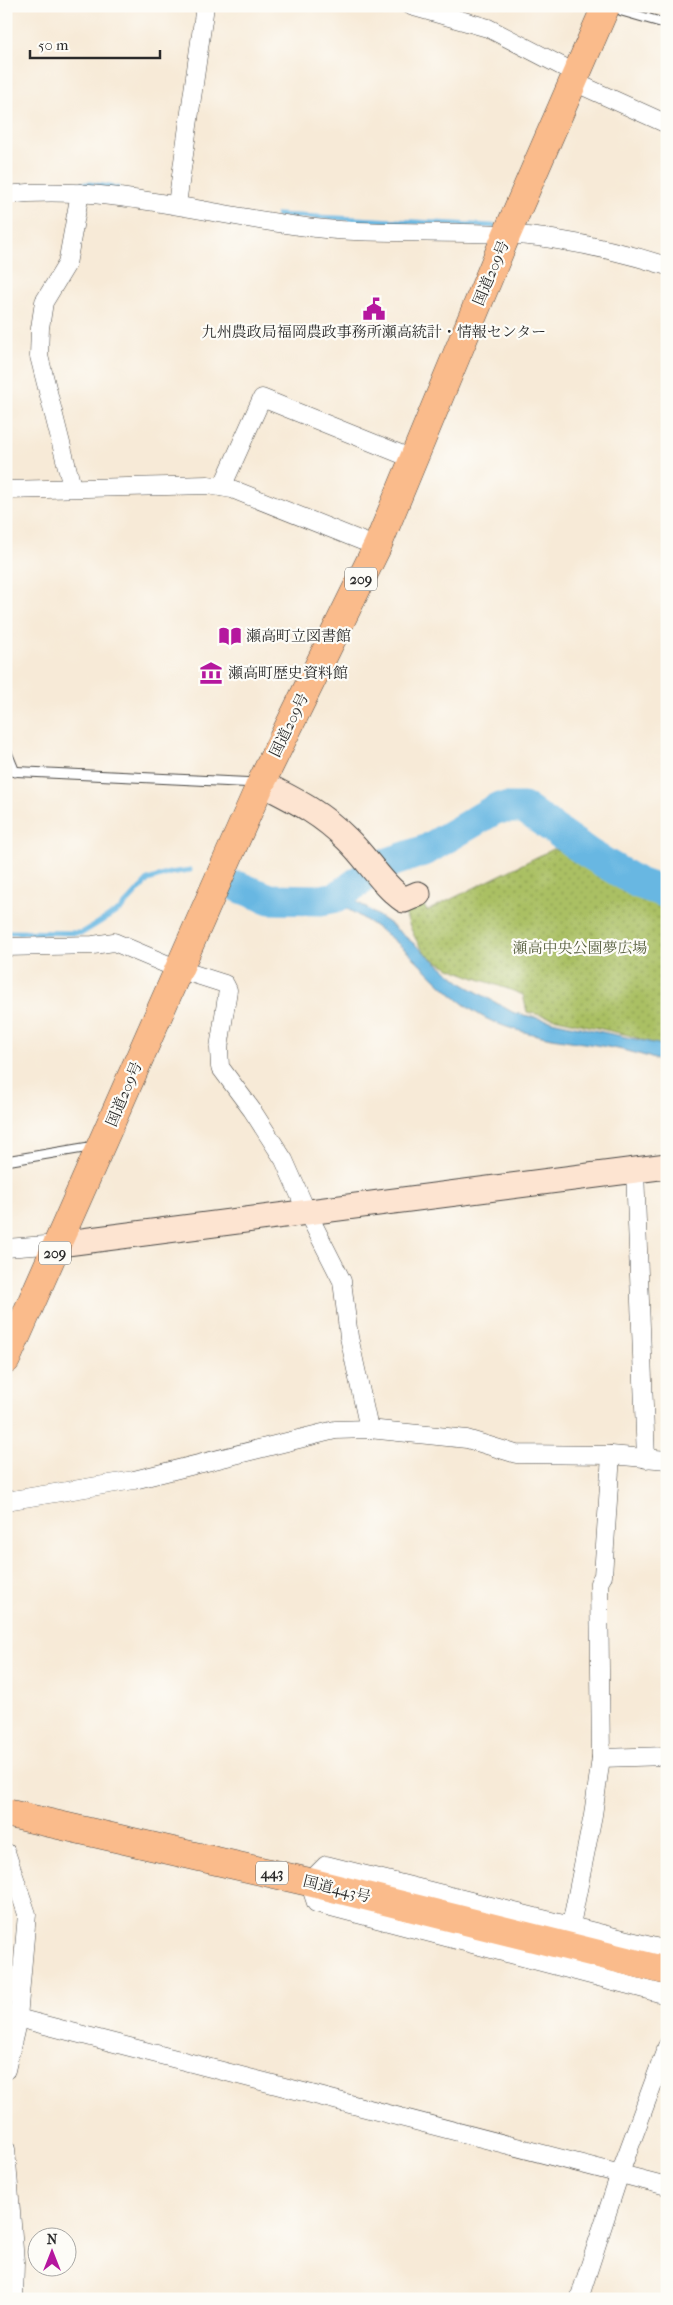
<svg xmlns="http://www.w3.org/2000/svg" width="673" height="2305" viewBox="0 0 673 2305" font-family="'IM FELL French Canon','Noto Serif JP',serif">
<defs>
<pattern id="park-dots" width="8" height="8" patternUnits="userSpaceOnUse" patternTransform="scale(1.25)"><rect width="8" height="8" fill="#aac064"/><path d="M2 2h.1M6 6h.1" fill="none" stroke="#8b9c53" stroke-width="1.8" stroke-linecap="round"/></pattern>
</defs>
<rect width="100%" height="100%" fill="#fdfcf7"/>
<filter id="ink" filterUnits="userSpaceOnUse"><feTurbulence type="fractalNoise" baseFrequency=".02" numOctaves="2"/><feDisplacementMap in="SourceGraphic" scale="10" xChannelSelector="R" yChannelSelector="G"/><feConvolveMatrix kernelMatrix="1 2 1 2 8 2 1 2 1" color-interpolation-filters="sRGB"/></filter>
<filter id="wash" filterUnits="userSpaceOnUse"><feTurbulence type="fractalNoise" baseFrequency=".0096" numOctaves="4" result="noise"/><feDisplacementMap in="SourceGraphic" scale="20" xChannelSelector="R" yChannelSelector="G"/><feGaussianBlur stdDeviation="1.12" result="paint"/><feColorMatrix in="noise" values="0 0 0 0 0 0 0 0 0 0 0 0 0 0 0 0 0 1.4 0 .05"/><feComposite in="paint" operator="in"/></filter>
<g filter="url(#wash)">
<rect width="100%" height="100%" fill="#f7ead7"/>
<path fill="url(#park-dots)" stroke="#6a7648" d="M553 849 566 853 621 886 667 901V1048L628 1035 527 1012 523 995C497 983 445 972 426 953 415 943 410 925 404 912L422 902 427 911Z"/>
<path fill="#68b7e2" stroke="#4a7186" d="M347 895 390 924 463 984 514 1013 658 1044 667 1047V1064C613 1040 551 1045 496 1023 464 1010 441 984 416 960 395 939 368 920 342 906Z"/>
<g fill="none" stroke-linecap="round" stroke-linejoin="round">
<g stroke="#68b7e2" stroke-width="5">
<path d="M63 185 90 184 117 188"/>
<path d="M278 215 494 226"/>
<path d="M6 932 82 933 121 909 148 880 170 873 190 870"/>
</g>
<path stroke="#68b7e2" stroke-width="31" d="M239 887 270 899 321 900 337 897 382 865 426 850 497 808H524L588 853 638 883 667 893"/>
</g>
</g>
<g filter="url(#ink)">
<g fill="none" stroke-linecap="round" stroke-linejoin="round">
<defs>
<g id="lane">
<path d="M622 11 667 24"/>
<path d="M6 750 15 772"/>
<path d="M6 771 258 783"/>
<path d="M6 1161 95 1146"/>
</g>
<g id="street">
<path d="M411 6 488 28 575 73"/>
<path d="M572 81 667 124"/>
<path d="M6 195C114 183 219 219 325 229 400 236 478 228 552 239 591 245 629 254 667 266"/>
<path d="M177 204 205 6"/>
<path d="M72 487 39 356 40 328 44 302 67 264 80 193"/>
<path d="M222 487 262 398 413 459"/>
<path d="M6 490 208 485 232 489 377 547"/>
<path d="M6 947 93 945 114 942 178 969 225 984 228 990 219 1048 220 1067 252 1110 284 1160 307 1212 342 1281 349 1337 369 1429"/>
<path d="M635 1170 646 1459"/>
<path d="M6 1248 59 1244"/>
<path d="M6 1501 134 1480 335 1430 369 1429 467 1439 516 1454 611 1455 667 1460"/>
<path d="M601 1758 667 1756"/>
<path d="M6 1852 27 1914 18 2018 6 2070"/>
<path d="M571 1925 593 1815 601 1758 599 1583 603 1576 611 1455"/>
<path d="M667 1950 326 1865 309 1882 316 1903 667 1995"/>
<path d="M6 2015 667 2186"/>
<path d="M6 2149 15 2262 14 2299"/>
<path d="M579 2299 620 2173 667 2046"/>
</g>
<g id="secondary">
<path d="M261 783C294 800 320 812 347 839 367 858 382 885 404 900L418 894"/>
<path d="M59 1244 667 1166"/>
</g>
<g id="highway">
<path d="M6 1360 261 783 377 547 506 236 606 6"/>
<path d="M6 1813 309 1882 667 1971"/>
</g>
</defs>
<use href="#lane" stroke="#4a4845" stroke-width="11"/>
<use href="#street" stroke="#4a4845" stroke-width="19"/>
<use href="#secondary" stroke="#4a4845" stroke-width="27"/>
<use href="#highway" stroke="#4a4845" stroke-width="29"/>
<use href="#lane" stroke="#fff" stroke-width="9"/>
<use href="#street" stroke="#fff" stroke-width="18"/>
<use href="#secondary" stroke="#fde4d1" stroke-width="25"/>
<use href="#highway" stroke="#fabb8b" stroke-width="28"/>
</g>
</g>
<defs>
<symbol id="civic-bare" viewBox="-9 -9 18 18"><path d="M-.6-6.5H3V-4.5H.6V-3L4-1V1h2V6H-6V1h2V-1L-.6-3ZM-1.2 2.5V6h2.4V2.5Z" fill="#b5179e" stroke="#fdfcf7" stroke-width="2.5" paint-order="stroke"/></symbol>
<symbol id="library-bare" viewBox="-9 -9 18 18"><path d="M-6-4Q-3-5.5-.7-3.5V5Q-3 3-6 4ZM6-4Q3-5.5 .7-3.5V5Q3 3 6 4Z" fill="#b5179e" stroke="#fdfcf7" stroke-width="2.5" paint-order="stroke"/></symbol>
<symbol id="museum-bare" viewBox="-9 -9 18 18"><path d="M0-6L6-3V-2H-6V-3ZM-5-1h2V3h-2ZM-1-1h2V3h-2ZM3-1h2V3H3ZM-6 4H6V6H-6Z" fill="#b5179e" stroke="#fdfcf7" stroke-width="2.5" paint-order="stroke"/></symbol>
</defs>
<g fill-rule="evenodd">
<use href="#civic-bare" x="358" y="293" width="32" height="32"/>
<use href="#library-bare" x="214" y="620" width="32" height="32"/>
<use href="#museum-bare" x="195" y="657" width="32" height="32"/>
</g>
<g text-anchor="middle" stroke-width="4.5" stroke-linejoin="round" paint-order="stroke">
<g fill="#fdfcf7" stroke="#6a6a68" stroke-width="1">
<rect x="345" y="567.5" width="32" height="23" rx="4"/>
<rect x="39" y="1241.5" width="32" height="23" rx="4"/>
<rect x="256" y="1861.5" width="32" height="23" rx="4"/>
</g>
<g font-size="14" font-weight="bold" fill="#2b2b2b">
<text x="361" y="584">209</text>
<text x="55" y="1258">209</text>
<text x="272" y="1878">443</text>
</g>
<g font-size="15" fill="#2b2b2b" stroke="#fdfcf7">
<text transform="translate(491 273) rotate(-67)" y="5">国道209号</text>
<text transform="translate(289 725) rotate(-64)" y="5">国道209号</text>
<text transform="translate(124 1094) rotate(-67)" y="5">国道209号</text>
<text transform="translate(337 1889) rotate(14)" y="5">国道443号</text>
</g>
<g font-size="15" fill="#2b2b2b" stroke="#fdfcf7" text-anchor="start">
<text x="374" y="337" text-anchor="middle">九州農政局福岡農政事務所瀬高統計・情報センター</text>
<text x="246" y="641">瀬高町立図書館</text>
<text x="228" y="678">瀬高町歴史資料館</text>
</g>
<g font-size="15" fill="#575f3f" stroke="#fdfcf7">
<text x="580" y="953">瀬高中央公園夢広場</text>
</g>
</g>
<rect width="673" height="2305" fill="none" stroke="#fdfcf7" stroke-width="25"/>
<g transform="translate(52 2252)"><circle r="24" fill="#fdfcf7" stroke="#a9a8a5"/>
<path d="M0-4L9 19L0 12L-9 19Z" fill="#b5179e"/>
<text y="-8" font-size="14" font-weight="bold" text-anchor="middle" fill="#2b2b2b">N</text>
</g>
<path d="M30 50v8h130v-8" fill="none" stroke="#2b2b2b" stroke-width="2.5"/>
<text x="38" y="50" font-size="15" fill="#2b2b2b" stroke="#fdfcf7" stroke-width="4" paint-order="stroke">50 m</text>
</svg>
